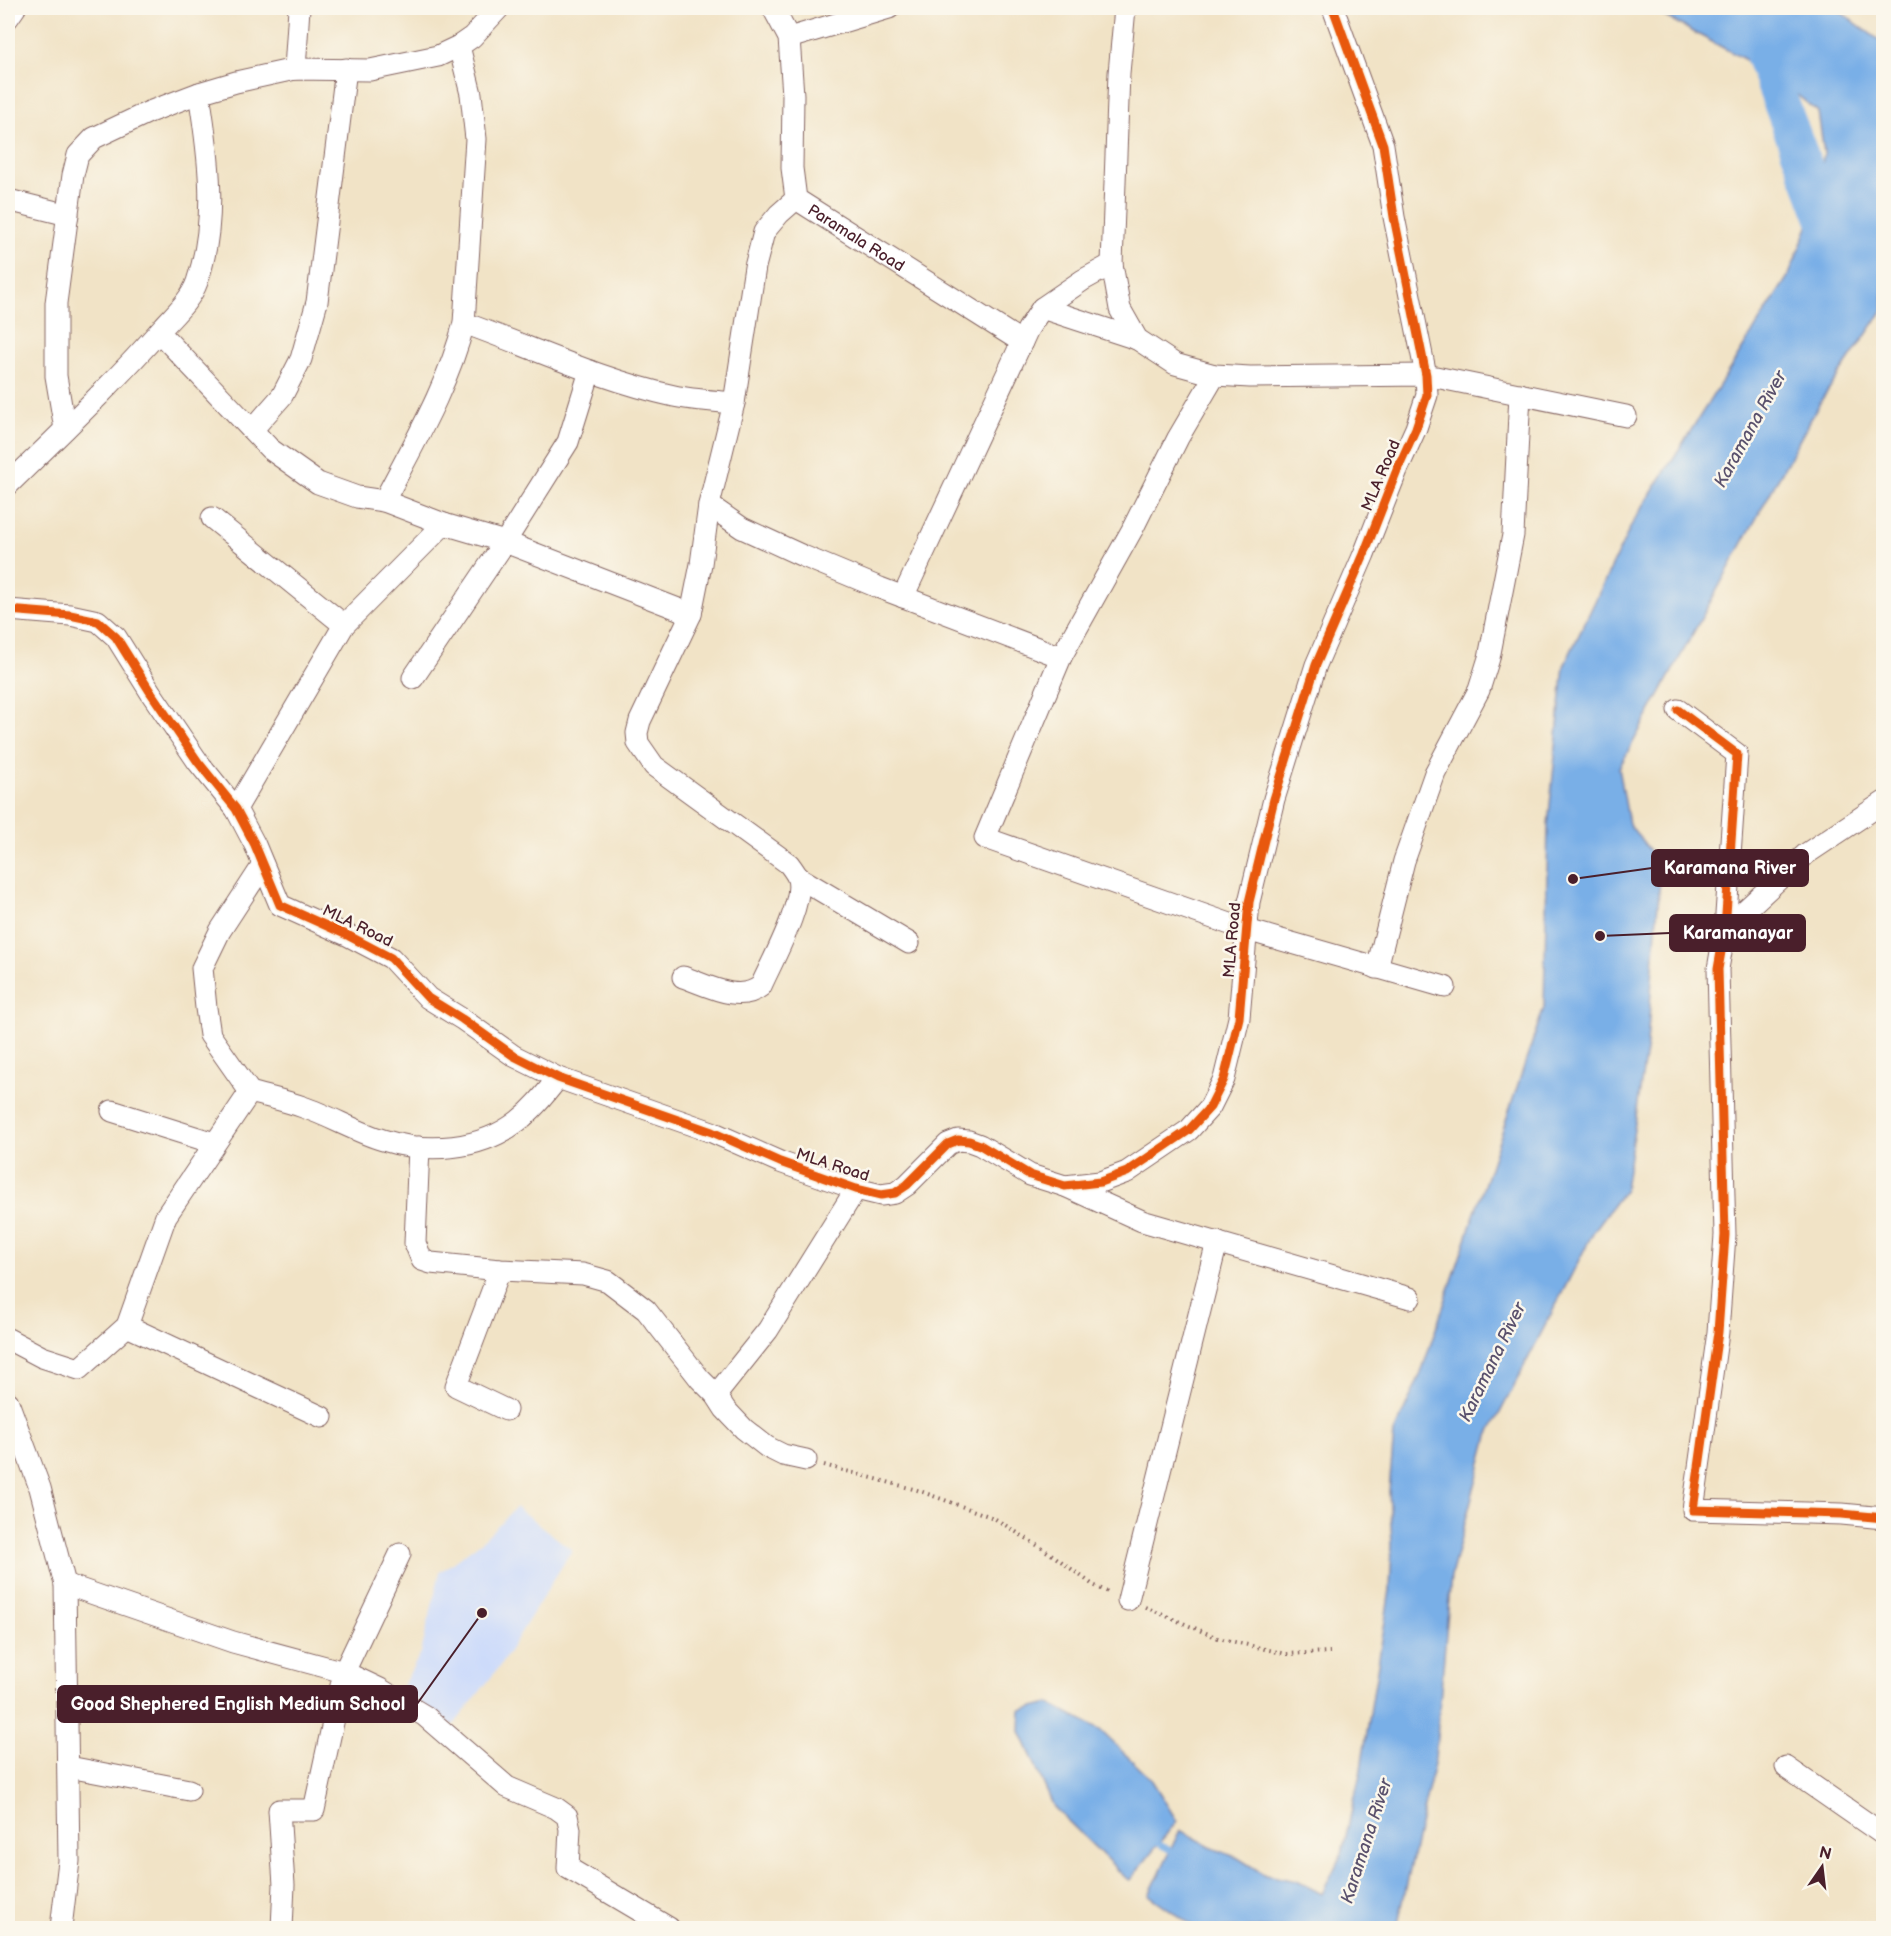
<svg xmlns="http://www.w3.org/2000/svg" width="1891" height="1936" font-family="'Balsamiq Sans',sans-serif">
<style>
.built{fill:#cddbfa}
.water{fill:#79afe7;stroke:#626789;stroke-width:1.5}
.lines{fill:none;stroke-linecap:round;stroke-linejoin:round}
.stream{stroke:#79afe7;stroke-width:6}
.river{stroke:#79afe7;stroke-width:36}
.minor-casing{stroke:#846461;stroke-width:23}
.path{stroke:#846461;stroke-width:4;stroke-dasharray:1.5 4.5;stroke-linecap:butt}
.minor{stroke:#fff;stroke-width:21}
.cycleway-casing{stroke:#fbf7ec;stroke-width:13}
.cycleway{stroke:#e8590c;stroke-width:9}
.labels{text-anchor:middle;stroke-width:5;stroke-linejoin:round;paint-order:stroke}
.street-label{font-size:16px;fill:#4a1f2b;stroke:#fbf7ec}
.water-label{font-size:18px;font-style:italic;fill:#5a516d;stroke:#fbf7ec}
.leader{fill:none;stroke:#4a1f2b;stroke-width:2}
.callout-dot{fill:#4a1f2b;stroke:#fbf7ec;stroke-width:2}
.callout{fill:#4a1f2b;stroke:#4a1f2b;stroke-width:2}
.callout-label{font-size:18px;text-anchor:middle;font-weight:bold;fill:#fff}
</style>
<rect width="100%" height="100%" fill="#fbf7ec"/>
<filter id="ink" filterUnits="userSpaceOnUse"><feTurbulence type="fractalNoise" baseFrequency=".0167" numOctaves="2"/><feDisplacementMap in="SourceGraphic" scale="12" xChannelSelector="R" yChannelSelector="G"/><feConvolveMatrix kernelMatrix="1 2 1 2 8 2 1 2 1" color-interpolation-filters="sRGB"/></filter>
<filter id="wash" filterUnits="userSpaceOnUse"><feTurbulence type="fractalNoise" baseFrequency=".008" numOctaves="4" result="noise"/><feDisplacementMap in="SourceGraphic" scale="24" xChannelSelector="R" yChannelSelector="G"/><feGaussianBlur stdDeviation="1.35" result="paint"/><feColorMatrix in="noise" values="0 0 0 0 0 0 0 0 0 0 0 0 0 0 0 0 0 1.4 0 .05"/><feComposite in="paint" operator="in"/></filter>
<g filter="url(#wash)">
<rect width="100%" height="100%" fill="#f1e3c6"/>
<!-- built -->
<path class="built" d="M 516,1507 L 572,1550 L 500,1666 L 453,1726 L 401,1689 L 421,1653 L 440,1572 L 481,1542 Z"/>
<!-- water -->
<path class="water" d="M 1649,8 L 1835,8 L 1883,43 L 1883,310 L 1822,399 L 1619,768 L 1629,824 L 1661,865 L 1647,1044 L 1625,1189 L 1594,1231 L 1488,1436 L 1451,1576 L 1435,1759 L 1397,1928 L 1196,1928 L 1149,1895 L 1180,1830 L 1210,1847 L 1238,1858 L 1265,1875 L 1297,1881 L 1322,1894 L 1342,1853 L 1360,1775 L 1390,1590 L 1392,1544 L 1389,1491 L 1394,1433 L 1421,1373 L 1544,1007 L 1548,825 L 1564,666 L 1633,522 L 1789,275 L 1813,214 L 1824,153 L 1818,112 L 1770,73 Z
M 1049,1703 L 1100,1730 L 1151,1779 L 1177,1821 L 1129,1881 L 1054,1807 L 1020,1731 L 1021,1710 Z"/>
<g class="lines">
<!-- stream -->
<path class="stream" d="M 1152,1840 L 1175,1853"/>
<!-- river -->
<path class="river" d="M 1722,8 L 1755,33 L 1831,237 L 1829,243"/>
</g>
</g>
<g filter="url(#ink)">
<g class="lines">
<defs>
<g id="minor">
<path id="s1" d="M 773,8 L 789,38 L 793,95 L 792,168 L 796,199 L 1022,342"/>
<path d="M 1125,8 L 1119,73 L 1112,264 L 1120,309 L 1137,339 L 1175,364 L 1215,375 L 1250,377 L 1426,375 L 1626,416"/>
<path d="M 8,18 L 15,8"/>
<path d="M 789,38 L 889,8"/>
<path d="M 295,69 L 299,8"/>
<path d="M 8,200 L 68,215"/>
<path d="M 1042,308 L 1137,339"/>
<path d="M 464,323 C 534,348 601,380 674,396 C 693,400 715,401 734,403"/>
<path d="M 159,332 L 270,449 L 318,483 L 357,497 L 384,501 L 444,524 L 505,542 L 691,614"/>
<path d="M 1215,375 L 1178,438 L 1132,530 L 1061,657 L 985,838 L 1247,930 L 1445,987"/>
<path d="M 65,429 L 56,376 L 56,303 L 73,175 L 78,155 L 94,138 L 149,112 L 199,93 L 236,82 L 295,69 L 370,70 L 438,56 L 459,46 L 472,37 L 499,8"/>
<path d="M 252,430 L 282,396 L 301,359 L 317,302 L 346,69"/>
<path d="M 8,485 C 61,433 115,382 164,326 C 176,313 191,299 197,282 C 218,221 209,156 199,93"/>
<path d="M 384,501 C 414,443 448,386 464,323 L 476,139 L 471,94 L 459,46"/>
<path d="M 709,505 L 742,528 L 803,556 L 880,588 L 1061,657"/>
<path d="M 212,518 L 344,625"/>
<path d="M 903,597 L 1028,329 L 1042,308 L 1083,280 L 1112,264"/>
<path d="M 8,610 L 70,615 L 98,621 L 116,637 L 151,693 L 198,762 L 236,809 L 255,845 L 280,905 L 349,936 L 391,958 L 428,998 L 462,1019 L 514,1056 L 558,1078 L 712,1132 L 780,1162 L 856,1189 L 881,1195 L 895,1193 L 907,1185 L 948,1144 L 958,1140 L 969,1141 L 980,1145 L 1030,1175 L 1065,1186 L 1100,1182 L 1127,1172 L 1189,1130 L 1210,1107 L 1224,1079 L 1239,1018 L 1249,902 L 1274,799 L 1316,665 L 1364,554 L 1397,470 L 1416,428 L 1427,395 L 1426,375 L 1394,217 L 1383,145 L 1333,8"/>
<path d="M 413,678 L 505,542 L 568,442 L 590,371"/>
<path d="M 1678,710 L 1737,754 L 1725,929 L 1718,969 L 1725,1235 L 1718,1332 L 1693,1510 L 1842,1514 L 1884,1518"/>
<path d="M 236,809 L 344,625 L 444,524"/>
<path d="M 798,877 L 909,943"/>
<path d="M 1725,929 L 1806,854 L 1884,802"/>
<path d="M 1377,968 L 1404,861 L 1435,773 L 1479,690 L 1489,658 L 1513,535 L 1520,394"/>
<path d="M 683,977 C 707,985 739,1004 761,986 C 771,963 807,899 797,876 C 795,872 792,868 789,864 L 654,766 L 638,743 L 637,733 L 640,721 L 691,614 L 701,564 L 709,505 L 734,403 L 755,267 L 764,232 L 779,214 L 796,199"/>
<path d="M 250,1092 L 210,1035 L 206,1008 L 202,968 L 220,931 L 263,865"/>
<path d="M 112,1111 L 214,1143"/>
<path d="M 419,1147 L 415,1243 L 422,1260 L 431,1263 L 500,1270 L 583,1274 L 608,1281 L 646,1310 L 700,1379 L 716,1395 L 725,1409 L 744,1429 L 767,1447 L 783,1455 L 806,1460"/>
<path d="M 1065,1186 L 1142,1221 L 1410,1298"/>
<path d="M 500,1270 L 456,1386 L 506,1410"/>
<path d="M 127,1326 L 322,1417"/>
<path d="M 8,1339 L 42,1357 L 79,1369 L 127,1326 L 166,1216 L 250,1092 C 268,1097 286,1101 303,1107 C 330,1116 356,1132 383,1140 C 427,1154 481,1150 518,1121 C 534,1109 546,1093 558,1078"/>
<path d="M 716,1395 L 768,1330 L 856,1189"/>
<path d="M 8,1402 L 40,1488 L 65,1584 L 69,1861 L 61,1928"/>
<path d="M 65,1584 L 233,1642 L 344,1672 L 380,1689 L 425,1716 L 507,1787 L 556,1808 L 567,1816 L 570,1829 L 568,1868 L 669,1928"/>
<path d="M 1128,1600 L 1217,1242"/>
<path d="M 69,1767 L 189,1790"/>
<path d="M 1786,1767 L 1884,1835"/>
<path d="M 282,1928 L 284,1885 L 279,1810 L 314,1810 L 344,1672 L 400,1554"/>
</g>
</defs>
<!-- minor casing -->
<use href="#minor" class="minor-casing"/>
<!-- path -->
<path class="path" d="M 824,1465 L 917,1490 L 994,1518 L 1054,1556 L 1093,1585 L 1110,1593
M 1145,1607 L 1218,1638 L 1286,1654 L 1330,1652"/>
<!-- minor -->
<use href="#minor" class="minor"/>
<defs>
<path id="cycleway" d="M 8,610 L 70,615 L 98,621 L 116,637 L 151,693 L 198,762 L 236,809 L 255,845 L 280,905 L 349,936 L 391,958 L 428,998 L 462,1019 L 514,1056 L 558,1078 L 712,1132 L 780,1162 L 856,1189 L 881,1195 L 895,1193 L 907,1185 L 948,1144 L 958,1140 L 969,1141 L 980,1145 L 1030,1175 L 1065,1186 L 1100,1182 L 1127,1172 L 1189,1130 L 1210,1107 L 1224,1079 L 1239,1018 L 1249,902 L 1274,799 L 1316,665 L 1364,554 L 1397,470 L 1416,428 L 1427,395 L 1426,375 L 1394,217 L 1383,145 L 1333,8
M 1678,710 L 1737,754 L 1725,929 L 1718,969 L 1725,1235 L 1718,1332 L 1693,1510 L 1842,1514 L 1884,1518"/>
</defs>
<!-- cycleway casing -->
<use href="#cycleway" class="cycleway-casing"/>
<!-- cycleway -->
<use href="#cycleway" class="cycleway"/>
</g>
</g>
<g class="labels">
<!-- street labels -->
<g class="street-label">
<text dy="6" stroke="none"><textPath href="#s1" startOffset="267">Paramala Road</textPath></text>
<text transform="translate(1380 475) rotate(-67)" y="6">MLA Road</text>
<text transform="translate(358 925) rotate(26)" y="6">MLA Road</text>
<text transform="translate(1231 940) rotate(-85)" y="6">MLA Road</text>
<text transform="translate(833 1164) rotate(18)" y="6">MLA Road</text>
</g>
<!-- water labels -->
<g class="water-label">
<text transform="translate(1750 429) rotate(-61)" y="6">Karamana River</text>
<text transform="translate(1492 1362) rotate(-64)" y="6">Karamana River</text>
<text transform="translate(1366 1841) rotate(-72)" y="6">Karamana River</text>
</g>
</g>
<!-- callouts -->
<path class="leader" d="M1573 879L1652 868M1600 936L1670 933M482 1613L417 1704"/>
<g class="callout-dot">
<circle cx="1573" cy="879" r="6"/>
<circle cx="1600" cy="936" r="6"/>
<circle cx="482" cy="1613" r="6"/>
</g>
<g class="callout">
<rect x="1652" y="850" width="156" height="36" rx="6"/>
<rect x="1670" y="915" width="135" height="36" rx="6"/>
<rect x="58" y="1686" width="359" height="36" rx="6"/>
</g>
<g class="callout-label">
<text x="1730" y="874">Karamana River</text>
<text x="1738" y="939">Karamanayar</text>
<text x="238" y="1710">Good Shephered English Medium School</text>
</g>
<!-- margin -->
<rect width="1891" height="1936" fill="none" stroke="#fbf7ec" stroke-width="30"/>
<!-- north arrow -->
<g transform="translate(1822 1867) rotate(14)" stroke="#fbf7ec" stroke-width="4.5" paint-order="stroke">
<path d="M0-4.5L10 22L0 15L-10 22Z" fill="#4a1f2b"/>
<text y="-9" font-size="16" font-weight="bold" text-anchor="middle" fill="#4a1f2b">N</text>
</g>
</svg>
